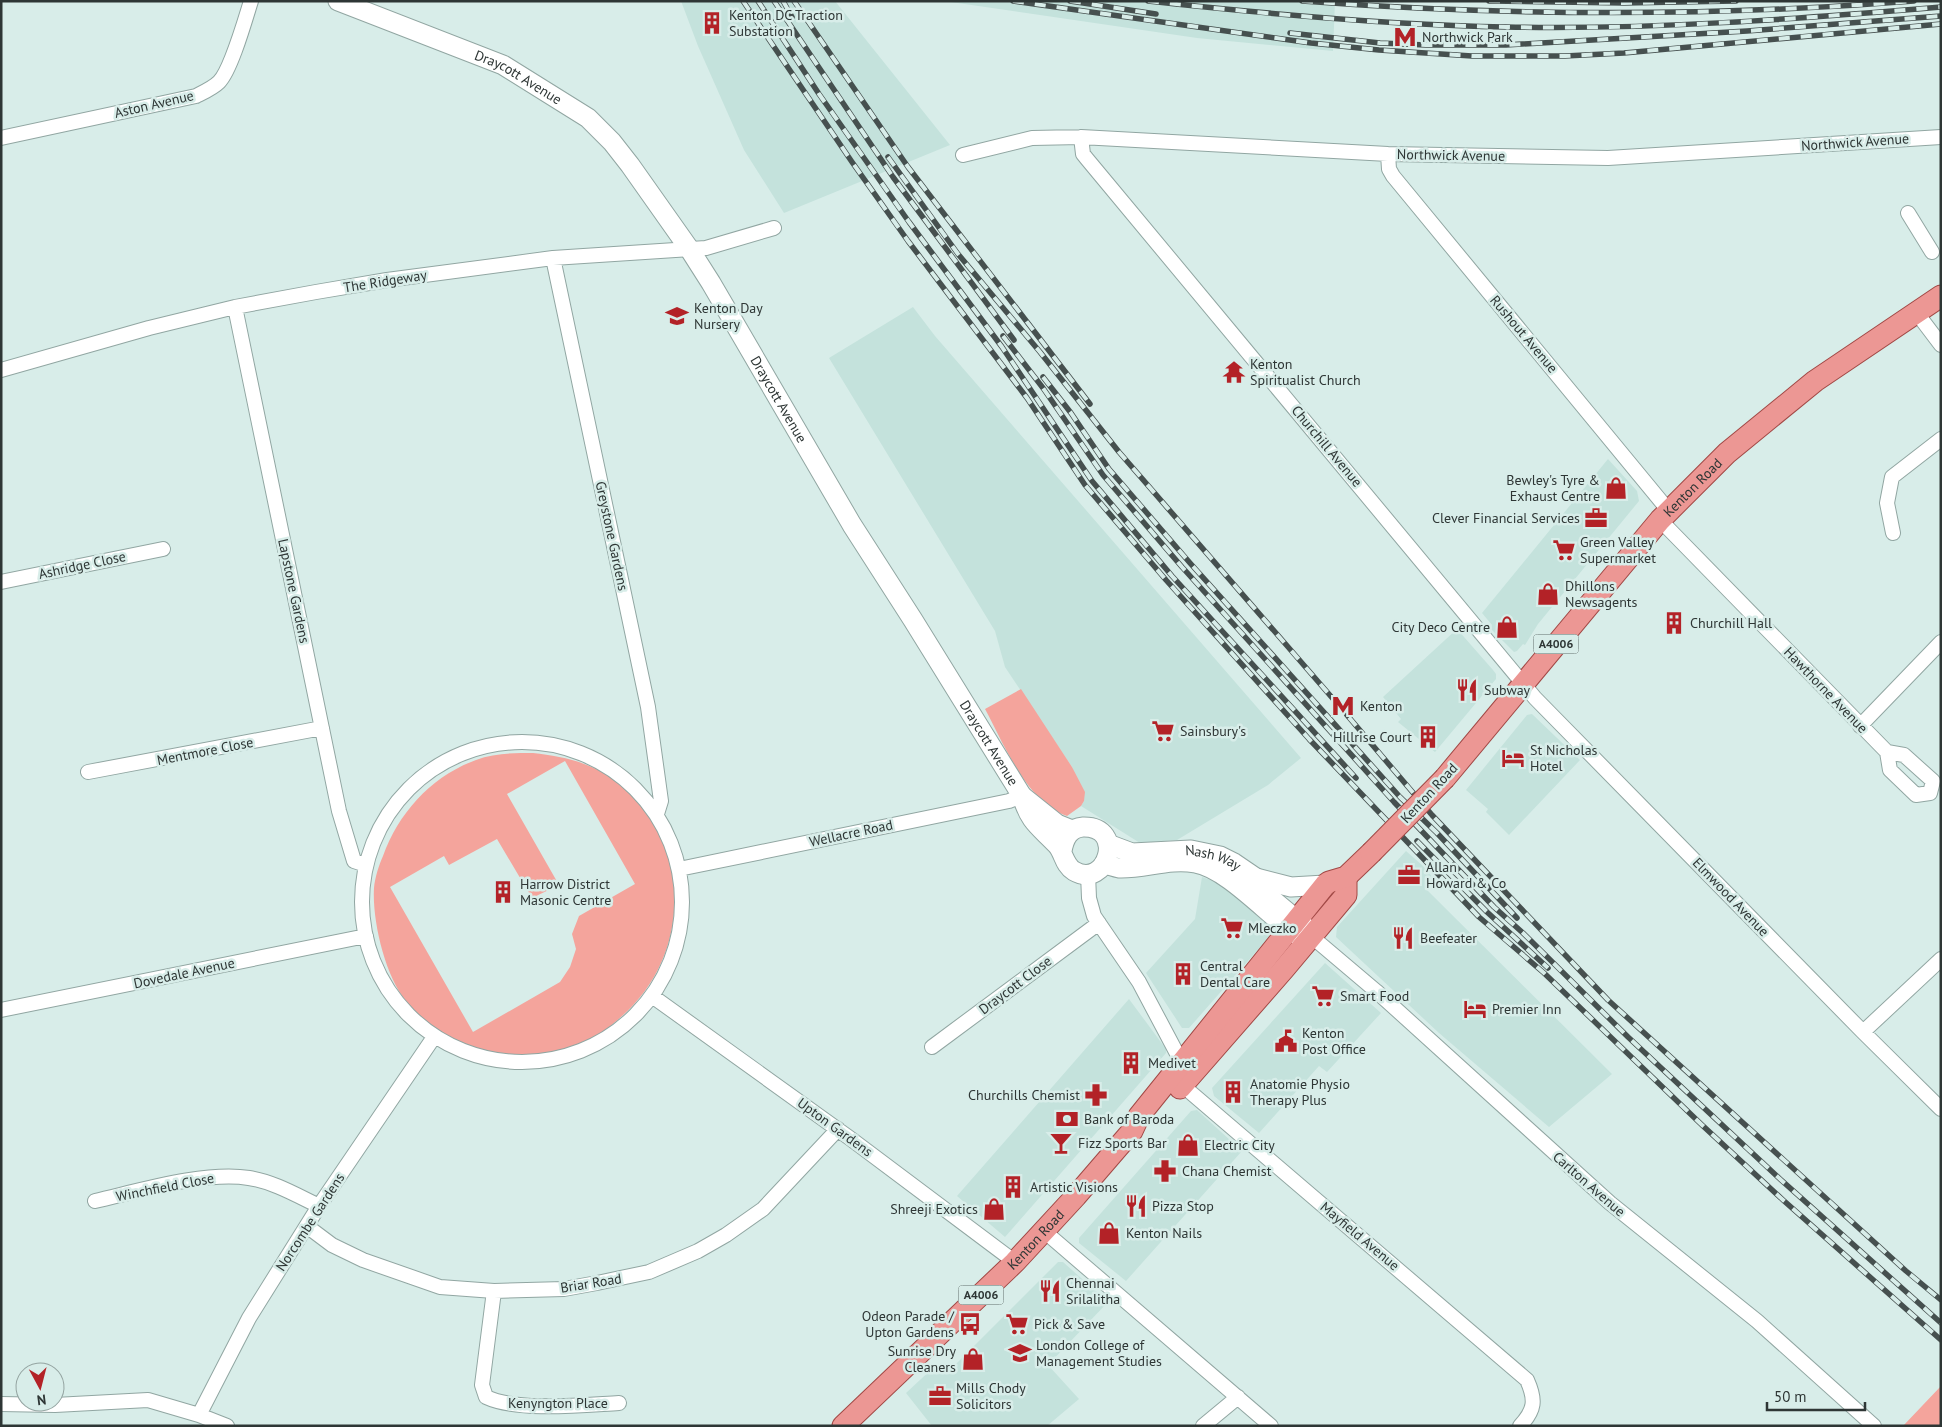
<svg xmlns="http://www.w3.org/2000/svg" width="1942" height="1427" font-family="'PT Sans',sans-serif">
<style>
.built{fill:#c4e2dc}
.green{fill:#f4a49c;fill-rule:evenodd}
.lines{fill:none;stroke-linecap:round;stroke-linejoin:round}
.street-casing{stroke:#91a6a2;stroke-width:16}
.secondary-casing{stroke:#91a6a2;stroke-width:21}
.primary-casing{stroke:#a14845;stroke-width:23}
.street{stroke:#fff;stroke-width:14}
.secondary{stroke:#fff;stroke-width:19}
.primary{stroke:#ec9794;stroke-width:21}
.rail-casing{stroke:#46504f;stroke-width:5.5}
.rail{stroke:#d8ede9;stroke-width:4;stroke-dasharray:11;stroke-linecap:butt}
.primary-bridge-casing{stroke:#a14845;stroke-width:23;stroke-linecap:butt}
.primary-bridge{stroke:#ec9794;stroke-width:21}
.labels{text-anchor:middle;stroke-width:5;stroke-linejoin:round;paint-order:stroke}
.shield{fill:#d8ede9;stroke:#616d6b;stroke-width:1}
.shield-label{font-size:12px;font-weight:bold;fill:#2e3635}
.poi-label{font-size:14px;fill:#2e3635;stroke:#d8ede9;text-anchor:start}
.street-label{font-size:14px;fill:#2e3635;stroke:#d8ede9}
</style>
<rect width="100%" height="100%" fill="#d8ede9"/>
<!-- built -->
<path class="built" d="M 681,1 L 835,1 L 950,145 L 784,213 L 744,150 L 698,46 Z
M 944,1 L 1335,1 L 1333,51 L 1197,38 Z
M 913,307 L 935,336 L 1301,758 L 1268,785 L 1177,840 L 1140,843 L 1081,806 L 1084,801 L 1072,767 L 1005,667 L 995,631 L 829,358 Z
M 1608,459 L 1637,491 L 1639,501 L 1538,624 L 1525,645 L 1523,644 L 1517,651 L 1514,652 L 1490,628 L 1492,625 L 1482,613 Z
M 1457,629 L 1493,670 L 1496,674 L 1496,679 L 1435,752 L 1398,722 L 1401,719 L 1383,697 Z
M 1532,714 L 1580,760 L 1509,835 L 1486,812 L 1488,809 L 1466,790 L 1527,715 Z
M 1406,851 L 1422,865 L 1434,879 L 1426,889 L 1612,1074 L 1549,1127 L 1439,1033 L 1336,937 L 1337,927 Z
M 1202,877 L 1220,883 L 1268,925 L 1270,931 L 1269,937 L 1189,1028 L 1182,1028 L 1146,973 L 1195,919 Z
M 1325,963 L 1381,1013 L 1327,1072 L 1319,1066 L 1259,1133 L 1214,1096 L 1212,1088 Z
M 1129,999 L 1166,1049 L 1166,1053 L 1005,1237 L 957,1196 Z
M 1197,1110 L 1242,1151 L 1126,1281 L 1079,1243 L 1079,1238 L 1191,1111 Z
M 1058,1262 L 1063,1262 L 1108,1302 L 1048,1365 L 1079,1399 L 1047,1426 L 932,1426 L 906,1393 L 936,1365 L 944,1374 L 955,1365 Z"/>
<!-- green -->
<path class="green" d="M 1021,689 L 1072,767 L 1085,792 L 1084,801 L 1081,806 L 1067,816 C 1027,803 1004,744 985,709 Z
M 533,753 C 560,756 586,761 610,777 C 693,832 695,952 622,1016 C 608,1029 593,1040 575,1047 C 557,1054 532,1055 513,1055 C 471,1054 432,1033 406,1001 C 385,976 372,920 374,888 C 375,877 379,865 383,856 C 399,812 432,776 476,760 C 494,753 515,753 533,753 ZM 565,761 L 635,884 L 579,916 L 572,934 L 576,949 L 570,967 L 560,982 L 473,1032 L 390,887 L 444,856 L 449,865 L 497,839 L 532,898 L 559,885 L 507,794 Z
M 1941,1386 L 1941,1426 L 1903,1426 Z"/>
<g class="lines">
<defs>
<path id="street" d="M 1081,137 L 1083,154 L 1087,159 L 1535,698 L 1863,1032 L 1941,1109
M 1,138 L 196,96 C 204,92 213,88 219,82 C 231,70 245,20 251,1
M 1388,154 L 1389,169 L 1393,176 L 1669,511
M 963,155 L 1032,138 L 1081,137 L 1388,154 L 1608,158 L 1941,137
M 1908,213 L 1932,252
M 553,258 L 648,707 L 661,801 L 657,814
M 235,307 L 339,811 L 354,861 L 366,865
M 1916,312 L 1941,345
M 1,370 L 149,328 L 235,307 L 316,292 L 387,280 L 553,258 L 706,248 L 774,228
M 1660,520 L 1887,752 L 1904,755 L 1933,781 L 1930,793 L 1916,795 L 1890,770 L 1887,752
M 1893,533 L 1887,503 L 1892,477 L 1941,439
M 1,582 L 163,549
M 1860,726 L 1941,642
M362 902a160 160 0 1 1 320 0a160 160 0 1 1-320 0Z
M 88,772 L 322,728
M 679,869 L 1009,801 L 1022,796
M 1088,874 L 1089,898 L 1094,916 L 1139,982 L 1182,1063
M 1311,936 L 1376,991 L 1610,1203 L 1757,1321 L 1874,1426
M 652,996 L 851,1139 L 1015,1262
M 1,1010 L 366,936
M 1863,1032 L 1941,959
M 932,1047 L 1099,923
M 1182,1085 L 1527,1380 C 1536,1400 1535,1410 1520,1426
M 95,1201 C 139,1191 205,1171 249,1178 C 274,1182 296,1195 319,1206
M 308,1227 L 332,1245 L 363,1260 L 440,1287 L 494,1291 L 564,1289 L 597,1283 L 649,1272 L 698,1251 L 726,1235 L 763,1209 L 838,1129
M 1044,1231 L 1271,1426
M 494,1291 L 482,1385 L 486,1397 C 518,1412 583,1405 619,1403
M 1,1404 L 55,1405 L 148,1400 L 199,1415 L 227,1426
M 199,1415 L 249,1318 L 319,1206 L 434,1037
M 1203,1426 L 1238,1397"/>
<g id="secondary">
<path id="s1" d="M 338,1 L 503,65 L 588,118 L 612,142 L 630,165 L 690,250 L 711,283 L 852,525 L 913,620 L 1022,796 C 1030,823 1039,826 1057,845 C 1064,853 1064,865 1074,871 C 1107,890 1127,826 1083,827 C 1069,828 1064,839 1062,851"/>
<path d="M 1022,796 L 1057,824 L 1072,830"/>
<path id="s2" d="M 1108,844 L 1132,853 L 1191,850 L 1220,856 L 1234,863 L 1256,878 L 1267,895 L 1309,930"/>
<path d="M 1104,864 C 1109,865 1114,867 1119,868 C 1144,869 1170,858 1195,863 C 1229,869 1269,917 1300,937"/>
<path d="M 1256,878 L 1291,887 L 1325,885"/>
</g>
<g id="primary">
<path id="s3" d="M 1445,778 L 1660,520 L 1727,453 L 1815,381 L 1941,296"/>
<path d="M 1180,1088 L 1284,969 L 1346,895 L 1346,877"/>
<path id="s4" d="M 843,1426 L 1015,1262 L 1076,1196 L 1132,1131 L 1139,1116 L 1325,885 L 1329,882 L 1346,877 L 1371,853"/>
</g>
</defs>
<!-- street casing -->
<use href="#street" class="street-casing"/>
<!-- secondary casing -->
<use href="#secondary" class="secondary-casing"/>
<!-- primary casing -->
<use href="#primary" class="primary-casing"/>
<!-- street -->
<use href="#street" class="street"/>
<!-- secondary -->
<use href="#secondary" class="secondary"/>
<!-- primary -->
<use href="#primary" class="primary"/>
<defs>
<path id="rail" d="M 743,1 L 852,162 L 908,241 L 1027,398 L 1085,485 L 1166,580 L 1309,739 L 1479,917 L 1544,973 L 1702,1125 L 1783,1200 L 1941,1340
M 758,1 L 819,94 L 909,222 L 1002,347 L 1092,481 L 1172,576 L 1356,778
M 774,1 L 893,177 L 1014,340
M 783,1 L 792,17
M 794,1 L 908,167 L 1090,404
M 1013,1 L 1311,43 L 1379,50 L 1472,56 L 1565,56 L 1624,53 L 1941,24
M 1070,1 L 1156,14
M 1148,1 C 1267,14 1387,25 1506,27 C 1651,30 1796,19 1941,7
M 1302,1 C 1506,16 1710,17 1914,1
M 1489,1 L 1624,3 L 1736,1
M 1290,33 L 1380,43 L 1426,45 L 1506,45 L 1747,31 L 1941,16
M 888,157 L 958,254 L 1040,352 L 1119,452 L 1341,708 L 1432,815 L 1608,1000 L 1906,1271 L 1941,1300
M 1003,336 L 1043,388 L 1103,475 L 1182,567 L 1394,802 L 1494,907 L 1523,933 L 1628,1037 L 1780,1179 L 1941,1323
M 1043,377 L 1071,413 L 1109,469 L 1190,563 L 1400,797 L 1437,833 L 1517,918
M 1417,841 L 1487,912 L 1548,968"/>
</defs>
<!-- rail casing -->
<use href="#rail" class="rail-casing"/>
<!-- rail -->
<use href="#rail" class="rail"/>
<defs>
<path id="primary-bridge" d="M 1371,853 L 1445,778"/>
</defs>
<!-- primary-bridge casing -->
<use href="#primary-bridge" class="primary-bridge-casing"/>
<!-- primary-bridge -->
<use href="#primary-bridge" class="primary-bridge"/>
</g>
<!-- icons -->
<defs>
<symbol id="building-bare" viewBox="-9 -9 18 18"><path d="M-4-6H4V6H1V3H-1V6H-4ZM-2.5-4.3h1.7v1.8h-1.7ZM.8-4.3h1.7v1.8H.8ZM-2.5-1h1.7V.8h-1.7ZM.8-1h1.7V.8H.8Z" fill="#b32227" stroke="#d8ede9" stroke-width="2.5" paint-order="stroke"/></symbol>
<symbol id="metro-bare" viewBox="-9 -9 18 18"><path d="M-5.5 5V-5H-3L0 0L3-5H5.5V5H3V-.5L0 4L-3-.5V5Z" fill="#b32227" stroke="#d8ede9" stroke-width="2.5" paint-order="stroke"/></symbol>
<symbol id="school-bare" viewBox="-9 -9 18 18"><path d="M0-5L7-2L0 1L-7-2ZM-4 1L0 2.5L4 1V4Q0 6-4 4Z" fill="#b32227" stroke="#d8ede9" stroke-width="2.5" paint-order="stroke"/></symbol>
<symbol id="temple-bare" viewBox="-9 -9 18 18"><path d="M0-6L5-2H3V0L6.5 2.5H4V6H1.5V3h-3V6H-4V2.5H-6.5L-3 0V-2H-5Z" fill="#b32227" stroke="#d8ede9" stroke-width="2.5" paint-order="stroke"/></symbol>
<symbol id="shop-bare" viewBox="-9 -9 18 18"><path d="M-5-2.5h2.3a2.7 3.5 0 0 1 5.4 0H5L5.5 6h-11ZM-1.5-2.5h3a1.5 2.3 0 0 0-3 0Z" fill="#b32227" stroke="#d8ede9" stroke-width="2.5" paint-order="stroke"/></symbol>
<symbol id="office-bare" viewBox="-9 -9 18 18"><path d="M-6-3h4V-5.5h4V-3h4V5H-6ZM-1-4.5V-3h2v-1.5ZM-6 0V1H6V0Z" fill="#b32227" stroke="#d8ede9" stroke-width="2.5" paint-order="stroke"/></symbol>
<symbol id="supermarket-bare" viewBox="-9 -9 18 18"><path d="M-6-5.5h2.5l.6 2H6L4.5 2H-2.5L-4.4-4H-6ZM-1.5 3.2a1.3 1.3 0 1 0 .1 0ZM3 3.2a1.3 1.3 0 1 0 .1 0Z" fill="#b32227" stroke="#d8ede9" stroke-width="2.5" paint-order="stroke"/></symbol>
<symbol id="restaurant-bare" viewBox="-9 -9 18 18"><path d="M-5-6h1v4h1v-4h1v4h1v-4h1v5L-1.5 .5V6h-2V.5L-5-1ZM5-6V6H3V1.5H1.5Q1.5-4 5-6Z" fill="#b32227" stroke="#d8ede9" stroke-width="2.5" paint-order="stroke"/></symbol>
<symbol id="hotel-bare" viewBox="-9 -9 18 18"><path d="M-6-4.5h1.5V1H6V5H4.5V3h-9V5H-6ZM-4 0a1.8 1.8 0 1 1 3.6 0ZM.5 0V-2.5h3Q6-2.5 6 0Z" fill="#b32227" stroke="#d8ede9" stroke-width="2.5" paint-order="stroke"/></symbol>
<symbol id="civic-bare" viewBox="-9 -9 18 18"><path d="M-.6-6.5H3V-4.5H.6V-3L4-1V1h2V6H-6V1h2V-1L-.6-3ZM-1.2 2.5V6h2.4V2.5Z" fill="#b32227" stroke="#d8ede9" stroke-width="2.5" paint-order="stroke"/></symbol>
<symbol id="pharmacy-bare" viewBox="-9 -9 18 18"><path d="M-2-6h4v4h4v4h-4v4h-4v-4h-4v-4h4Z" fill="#b32227" stroke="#d8ede9" stroke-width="2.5" paint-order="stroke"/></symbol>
<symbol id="bank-bare" viewBox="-9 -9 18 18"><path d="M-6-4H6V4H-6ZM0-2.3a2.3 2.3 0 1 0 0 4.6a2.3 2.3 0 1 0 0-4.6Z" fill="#b32227" stroke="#d8ede9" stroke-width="2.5" paint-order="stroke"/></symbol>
<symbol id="bar-bare" viewBox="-9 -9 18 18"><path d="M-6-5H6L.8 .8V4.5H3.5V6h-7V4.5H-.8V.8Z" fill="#b32227" stroke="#d8ede9" stroke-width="2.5" paint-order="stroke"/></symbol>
<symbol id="bus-bare" viewBox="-9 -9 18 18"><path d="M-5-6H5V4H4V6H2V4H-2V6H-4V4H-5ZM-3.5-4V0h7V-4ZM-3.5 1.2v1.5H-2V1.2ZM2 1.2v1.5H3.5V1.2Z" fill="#b32227" stroke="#d8ede9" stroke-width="2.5" paint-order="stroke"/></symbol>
<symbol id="university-bare" viewBox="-9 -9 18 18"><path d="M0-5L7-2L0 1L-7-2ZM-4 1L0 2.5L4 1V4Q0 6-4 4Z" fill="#b32227" stroke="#d8ede9" stroke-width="2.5" paint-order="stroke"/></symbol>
</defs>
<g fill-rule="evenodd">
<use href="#building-bare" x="696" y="7" width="32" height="32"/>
<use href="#metro-bare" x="1389" y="21" width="32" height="32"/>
<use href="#school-bare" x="661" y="300" width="32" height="32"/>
<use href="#temple-bare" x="1218" y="356" width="32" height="32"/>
<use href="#shop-bare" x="1600" y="472" width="32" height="32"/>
<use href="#office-bare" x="1580" y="502" width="32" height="32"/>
<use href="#supermarket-bare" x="1548" y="534" width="32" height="32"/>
<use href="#shop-bare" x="1532" y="578" width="32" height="32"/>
<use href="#building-bare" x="1658" y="607" width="32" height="32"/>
<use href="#shop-bare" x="1491" y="611" width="32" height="32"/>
<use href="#restaurant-bare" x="1451" y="674" width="32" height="32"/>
<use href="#metro-bare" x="1327" y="690" width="32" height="32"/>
<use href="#supermarket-bare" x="1147" y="715" width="32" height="32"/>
<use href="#building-bare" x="1412" y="721" width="32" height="32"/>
<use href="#hotel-bare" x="1497" y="742" width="32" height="32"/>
<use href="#office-bare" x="1393" y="859" width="32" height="32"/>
<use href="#building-bare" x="487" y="876" width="32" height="32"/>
<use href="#supermarket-bare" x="1216" y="912" width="32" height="32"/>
<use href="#restaurant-bare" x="1387" y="922" width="32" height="32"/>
<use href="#building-bare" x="1167" y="958" width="32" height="32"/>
<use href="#supermarket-bare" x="1307" y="980" width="32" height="32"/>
<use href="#hotel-bare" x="1459" y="993" width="32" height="32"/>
<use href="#civic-bare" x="1270" y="1025" width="32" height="32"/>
<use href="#building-bare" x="1115" y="1047" width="32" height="32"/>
<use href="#building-bare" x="1217" y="1076" width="32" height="32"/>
<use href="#pharmacy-bare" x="1080" y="1079" width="32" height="32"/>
<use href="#bank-bare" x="1051" y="1103" width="32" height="32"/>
<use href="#bar-bare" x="1045" y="1127" width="32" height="32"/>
<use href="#shop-bare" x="1172" y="1129" width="32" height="32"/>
<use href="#pharmacy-bare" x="1149" y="1155" width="32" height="32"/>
<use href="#building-bare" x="997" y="1171" width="32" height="32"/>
<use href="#restaurant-bare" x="1120" y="1190" width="32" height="32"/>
<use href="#shop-bare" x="978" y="1193" width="32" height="32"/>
<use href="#shop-bare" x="1093" y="1217" width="32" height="32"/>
<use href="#restaurant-bare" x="1034" y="1275" width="32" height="32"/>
<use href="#bus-bare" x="954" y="1308" width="32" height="32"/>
<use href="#supermarket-bare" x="1001" y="1308" width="32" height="32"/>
<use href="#university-bare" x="1004" y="1337" width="32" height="32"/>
<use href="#shop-bare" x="957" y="1343" width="32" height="32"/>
<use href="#office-bare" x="924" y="1380" width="32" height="32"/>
</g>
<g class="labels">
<!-- shield labels -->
<g class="shield">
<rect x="1533.5" y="634.5" width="45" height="19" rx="4"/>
<rect x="958.5" y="1285.5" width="45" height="19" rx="4"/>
</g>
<g class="shield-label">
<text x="1556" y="648">A4006</text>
<text x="981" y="1299">A4006</text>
</g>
<!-- poi labels -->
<g class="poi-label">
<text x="729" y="20">Kenton DC Traction<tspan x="729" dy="16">Substation</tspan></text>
<text x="1422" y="42">Northwick Park</text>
<text x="694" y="313">Kenton Day<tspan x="694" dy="16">Nursery</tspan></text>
<text x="1250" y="369">Kenton<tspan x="1250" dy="16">Spiritualist Church</tspan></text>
<text x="1600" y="485" text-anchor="end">Bewley's Tyre &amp;<tspan x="1600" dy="16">Exhaust Centre</tspan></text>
<text x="1580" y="523" text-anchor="end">Clever Financial Services</text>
<text x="1580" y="547">Green Valley<tspan x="1580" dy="16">Supermarket</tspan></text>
<text x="1565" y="591">Dhillons<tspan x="1565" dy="16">Newsagents</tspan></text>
<text x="1690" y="628">Churchill Hall</text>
<text x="1490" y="632" text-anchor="end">City Deco Centre</text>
<text x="1484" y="695">Subway</text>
<text x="1360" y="711">Kenton</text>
<text x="1180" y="736">Sainsbury's</text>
<text x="1412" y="742" text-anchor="end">Hillrise Court</text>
<text x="1530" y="755">St Nicholas<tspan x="1530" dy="16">Hotel</tspan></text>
<text x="1426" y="872">Allan<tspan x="1426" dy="16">Howard &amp; Co</tspan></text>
<text x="520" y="889">Harrow District<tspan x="520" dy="16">Masonic Centre</tspan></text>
<text x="1248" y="933">Mleczko</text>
<text x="1420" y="943">Beefeater</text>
<text x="1200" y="971">Central<tspan x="1200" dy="16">Dental Care</tspan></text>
<text x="1340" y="1001">Smart Food</text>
<text x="1492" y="1014">Premier Inn</text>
<text x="1302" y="1038">Kenton<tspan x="1302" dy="16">Post Office</tspan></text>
<text x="1148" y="1068">Medivet</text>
<text x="1250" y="1089">Anatomie Physio<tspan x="1250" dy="16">Therapy Plus</tspan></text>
<text x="1080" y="1100" text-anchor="end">Churchills Chemist</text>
<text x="1084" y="1124">Bank of Baroda</text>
<text x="1078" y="1148">Fizz Sports Bar</text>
<text x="1204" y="1150">Electric City</text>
<text x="1182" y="1176">Chana Chemist</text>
<text x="1030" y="1192">Artistic Visions</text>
<text x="1152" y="1211">Pizza Stop</text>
<text x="978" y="1214" text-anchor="end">Shreeji Exotics</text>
<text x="1126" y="1238">Kenton Nails</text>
<text x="1066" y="1288">Chennai<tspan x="1066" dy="16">Srilalitha</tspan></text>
<text x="954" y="1321" text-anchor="end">Odeon Parade /<tspan x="954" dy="16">Upton Gardens</tspan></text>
<text x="1034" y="1329">Pick &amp; Save</text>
<text x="1036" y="1350">London College of<tspan x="1036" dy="16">Management Studies</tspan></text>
<text x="956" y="1356" text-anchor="end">Sunrise Dry<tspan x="956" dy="16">Cleaners</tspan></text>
<text x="956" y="1393">Mills Chody<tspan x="956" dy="16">Solicitors</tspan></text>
</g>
<!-- street labels -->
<g class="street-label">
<text dy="5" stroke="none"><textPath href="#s1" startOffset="196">Draycott Avenue</textPath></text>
<text transform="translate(154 104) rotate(-13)" y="5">Aston Avenue</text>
<text transform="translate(1855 142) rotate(-4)" y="5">Northwick Avenue</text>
<text transform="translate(1451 155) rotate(1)" y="5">Northwick Avenue</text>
<text transform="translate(385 281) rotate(-9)" y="5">The Ridgeway</text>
<text transform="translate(1524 334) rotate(50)" y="5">Rushout Avenue</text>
<text dy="5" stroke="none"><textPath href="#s1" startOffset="618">Draycott Avenue</textPath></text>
<text transform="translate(1327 446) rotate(50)" y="5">Churchill Avenue</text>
<text dy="5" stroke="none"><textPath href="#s3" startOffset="382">Kenton Road</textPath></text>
<text transform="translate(612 536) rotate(78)" y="5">Greystone Gardens</text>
<text transform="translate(82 565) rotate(-12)" y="5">Ashridge Close</text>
<text transform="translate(294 591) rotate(78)" y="5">Lapstone Gardens</text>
<text transform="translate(1826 690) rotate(46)" y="5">Hawthorne Avenue</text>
<text dy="5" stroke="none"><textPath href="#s1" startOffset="1021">Draycott Avenue</textPath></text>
<text transform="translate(205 751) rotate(-11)" y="5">Mentmore Close</text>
<text transform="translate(1429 793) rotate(-47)" y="5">Kenton Road</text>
<text transform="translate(851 833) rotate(-12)" y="5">Wellacre Road</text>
<text dy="5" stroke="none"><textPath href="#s2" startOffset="108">Nash Way</textPath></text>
<text transform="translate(1731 897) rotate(46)" y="5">Elmwood Avenue</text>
<text transform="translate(184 973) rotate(-12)" y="5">Dovedale Avenue</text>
<text transform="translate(1015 985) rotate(-37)" y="5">Draycott Close</text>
<text transform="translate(835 1127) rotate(36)" y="5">Upton Gardens</text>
<text transform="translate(1589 1184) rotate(41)" y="5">Carlton Avenue</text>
<text transform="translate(165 1187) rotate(-11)" y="5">Winchfield Close</text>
<text transform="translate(310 1222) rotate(-57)" y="5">Norcombe Gardens</text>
<text transform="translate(1360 1236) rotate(40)" y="5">Mayfield Avenue</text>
<text dy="5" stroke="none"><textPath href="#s4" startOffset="268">Kenton Road</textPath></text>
<text transform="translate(591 1283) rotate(-9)" y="5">Briar Road</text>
<text x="558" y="1408">Kenyngton Place</text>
</g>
</g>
<!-- border -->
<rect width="1942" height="1427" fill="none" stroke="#2e3635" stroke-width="5"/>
<!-- north arrow -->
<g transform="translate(40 1387) rotate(173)"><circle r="24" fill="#d8ede9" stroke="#94a4a1"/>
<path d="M0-4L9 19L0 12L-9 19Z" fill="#b32227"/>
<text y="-8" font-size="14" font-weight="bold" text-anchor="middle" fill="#2e3635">N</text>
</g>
<!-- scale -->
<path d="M1767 1402v8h98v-8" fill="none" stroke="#2e3635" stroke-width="2.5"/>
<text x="1774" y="1402" font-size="15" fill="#2e3635" stroke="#d8ede9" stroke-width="4" paint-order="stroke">50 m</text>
</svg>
